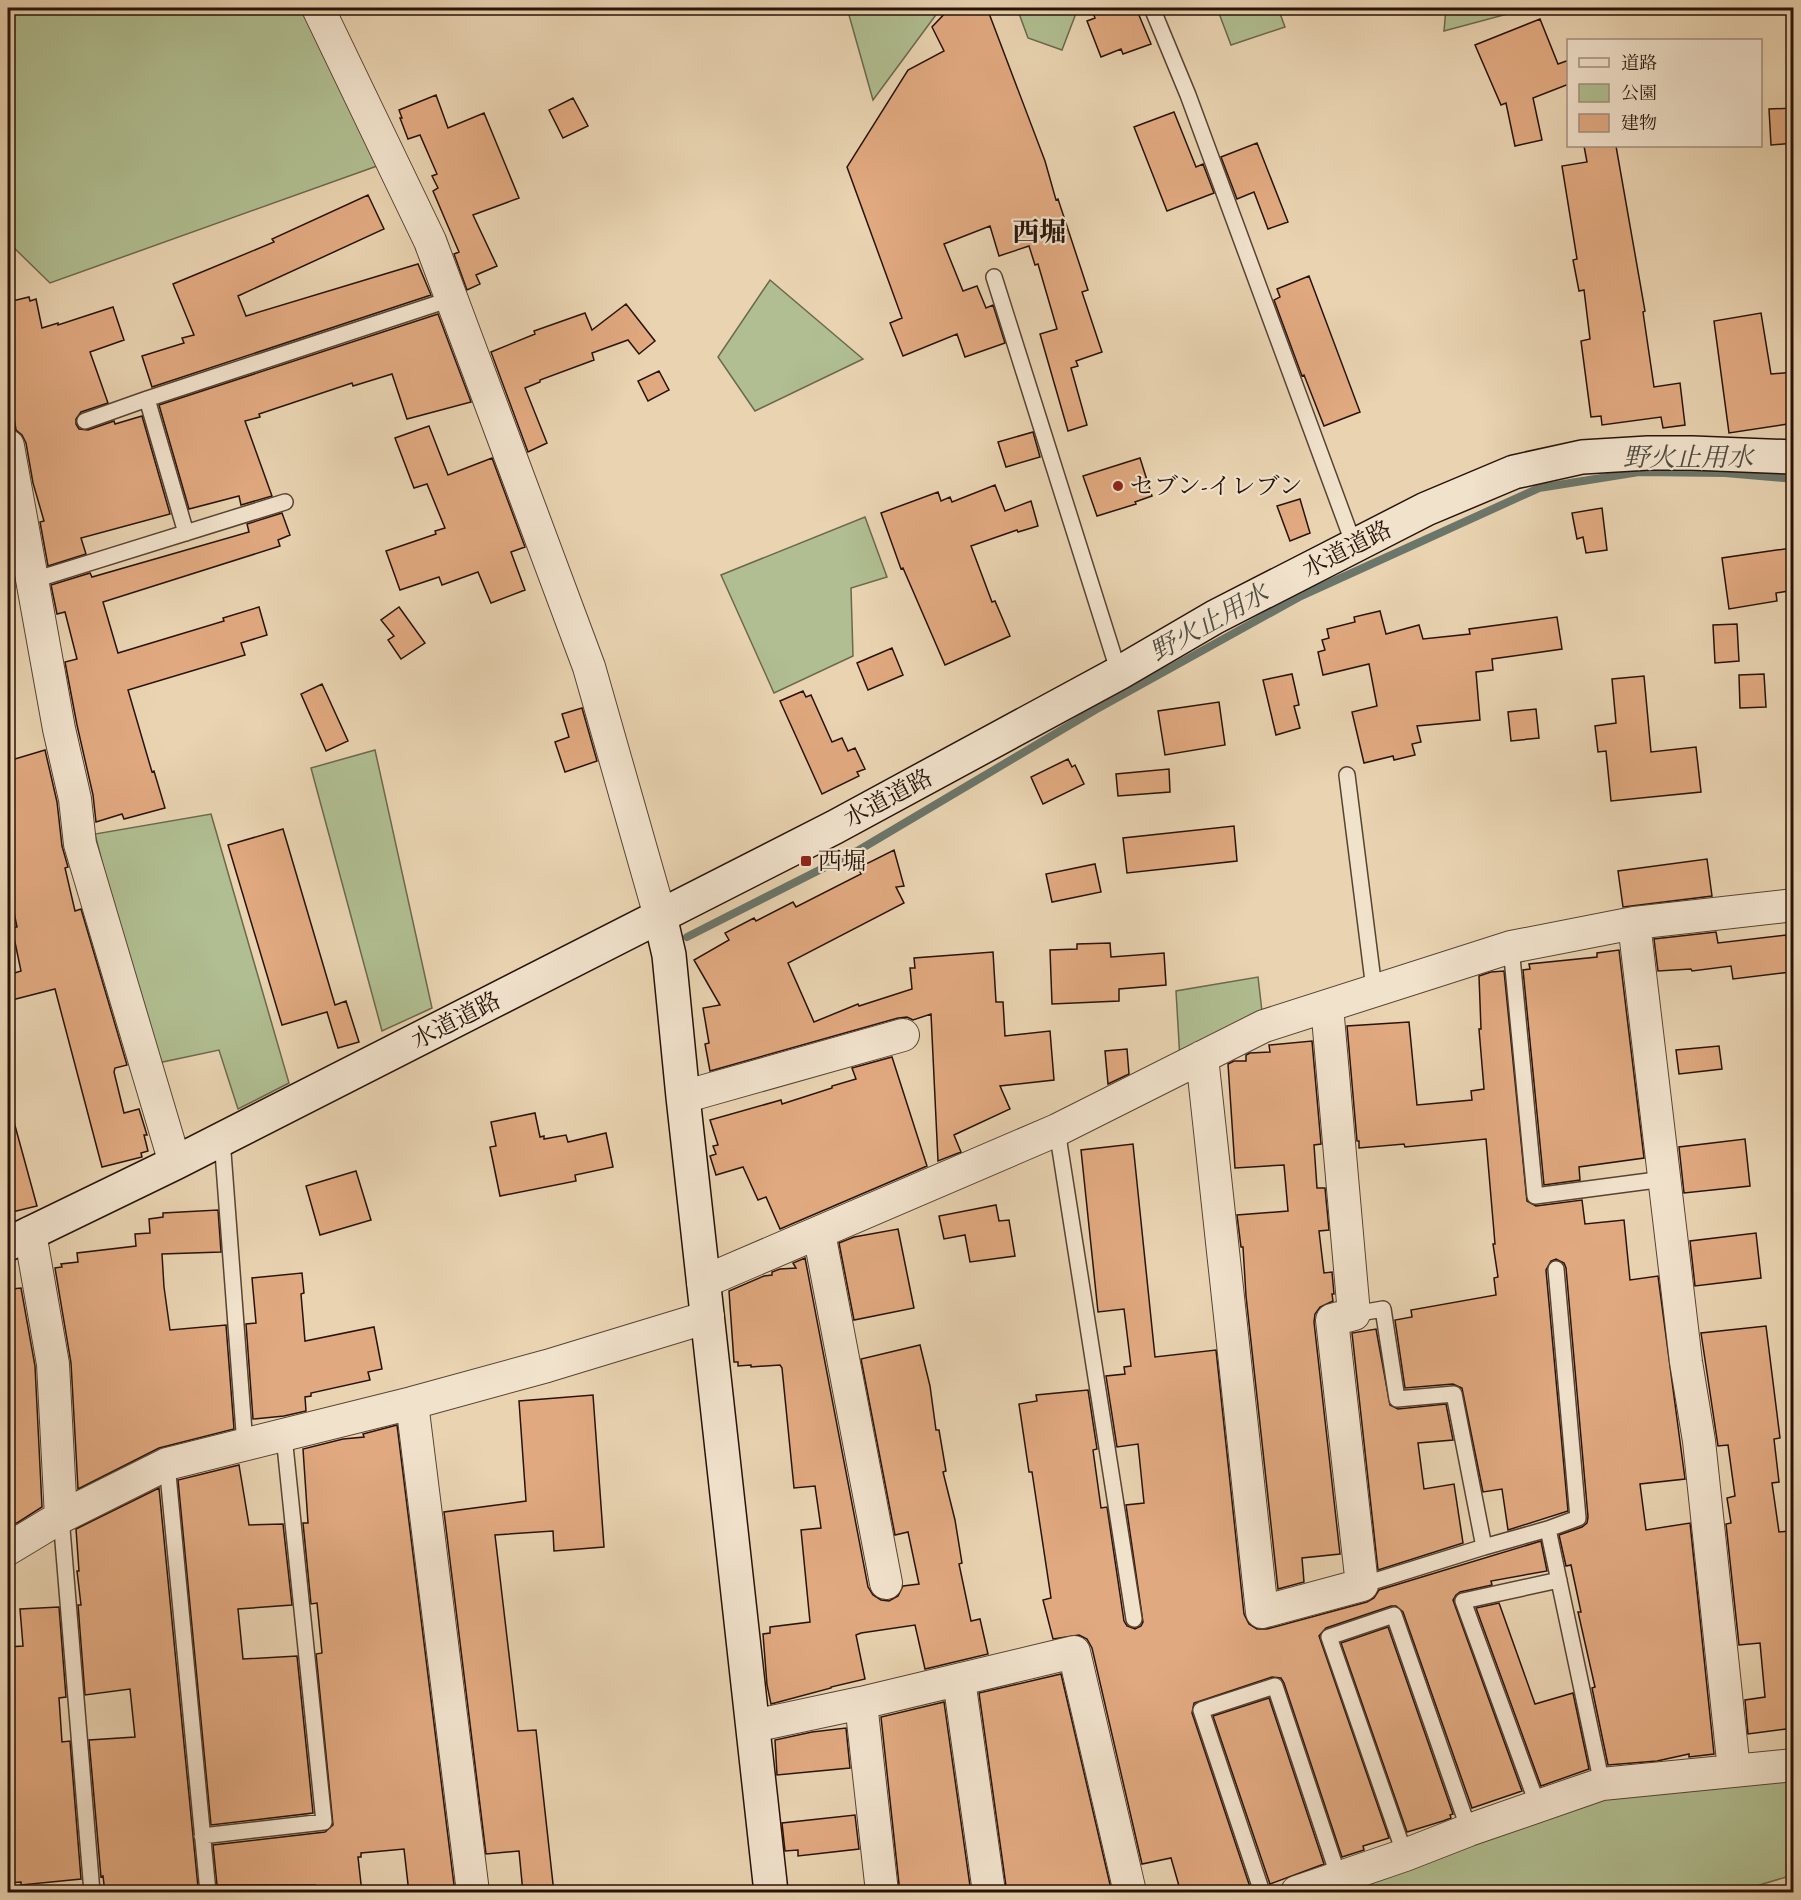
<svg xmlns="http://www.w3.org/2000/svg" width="1801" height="1900" font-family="'EB Garamond','Noto Serif JP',serif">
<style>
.green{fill:#b0be91;stroke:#6c684d;stroke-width:1.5}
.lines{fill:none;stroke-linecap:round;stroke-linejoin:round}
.stream{stroke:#6b766a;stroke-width:8}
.building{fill:#e1a980;stroke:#281309;stroke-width:1.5}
.lane-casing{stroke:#584333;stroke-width:18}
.street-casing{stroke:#584333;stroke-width:34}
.secondary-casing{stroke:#281309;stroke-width:36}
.lane{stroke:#f1e2cc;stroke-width:15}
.street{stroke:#f1e2cc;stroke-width:32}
.secondary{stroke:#f1e2cc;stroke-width:33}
.poi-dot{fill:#8f2418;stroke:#f1e2cc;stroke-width:2}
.labels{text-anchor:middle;stroke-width:4.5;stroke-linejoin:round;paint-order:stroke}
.poi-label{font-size:24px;fill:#281309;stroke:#f1e2cc;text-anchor:start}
.street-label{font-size:24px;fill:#281309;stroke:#f1e2cc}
.water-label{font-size:26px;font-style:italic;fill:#4f4d42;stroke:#f1e2cc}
.quarter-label{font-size:27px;font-weight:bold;fill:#281309;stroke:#f1e2cc}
</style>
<rect width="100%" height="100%" fill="#e9d3b1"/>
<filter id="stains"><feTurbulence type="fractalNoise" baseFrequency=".00333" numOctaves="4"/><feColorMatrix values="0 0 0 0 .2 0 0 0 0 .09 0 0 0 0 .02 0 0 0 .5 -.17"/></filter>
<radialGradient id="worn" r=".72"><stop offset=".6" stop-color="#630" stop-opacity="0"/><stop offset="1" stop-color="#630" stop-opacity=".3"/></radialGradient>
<!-- green -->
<path class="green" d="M 8,8 L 318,8 L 391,161 L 50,283 L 8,242 Z
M 847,8 L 941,8 L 873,100 Z
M 1017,8 L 1078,8 L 1062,50 L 1028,38 Z
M 1217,8 L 1278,8 L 1285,27 L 1231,45 Z
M 1446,8 L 1530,8 L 1444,31 Z
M 770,280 L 863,359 L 755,411 L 718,357 Z
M 865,517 L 887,577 L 851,588 L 853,656 L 774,693 L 721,575 Z
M 375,750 L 432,1008 L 382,1031 L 311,768 Z
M 211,814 L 289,1083 L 238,1109 L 219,1050 L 153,1064 L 95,834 Z
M 1258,977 L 1263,1020 L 1180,1060 L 1176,991 Z
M 1793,1774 L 1793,1875 L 1736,1892 L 1317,1892 L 1602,1794 Z"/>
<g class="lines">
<!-- stream -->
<path class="stream" d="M 687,937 L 859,850 L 1095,710 L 1301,596 L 1539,488 L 1639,472 L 1725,473 L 1794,479"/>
</g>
<!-- building -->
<path class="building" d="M 950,8 L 987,8 L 1045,161 L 1056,200 L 1058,199 L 1088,290 L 1082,292 L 1102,352 L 1076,361 L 1078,366 L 1071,368 L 1087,425 L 1068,431 L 1040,334 L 1057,329 L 1038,264 L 1035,265 L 1029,246 L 999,256 L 990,226 L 944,244 L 963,291 L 977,286 L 986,308 L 993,305 L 1005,343 L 965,357 L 957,334 L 903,356 L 890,323 L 902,318 L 847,167 L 908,70 L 944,51 L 932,27 Z
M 1091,8 L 1136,8 L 1151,44 L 1123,54 L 1121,49 L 1101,57 L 1087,21 L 1095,18 Z
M 1540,19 L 1558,64 L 1569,60 L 1569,84 L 1533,98 L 1542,140 L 1515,146 L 1506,103 L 1501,105 L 1475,45 Z
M 436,95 L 448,128 L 484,113 L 519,198 L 473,215 L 497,266 L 476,275 L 480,284 L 467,290 L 454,254 L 459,252 L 433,191 L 438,188 L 432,176 L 437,174 L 420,135 L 408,139 L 400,118 L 402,118 L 399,110 Z
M 573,98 L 588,126 L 563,138 L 549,110 Z
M 1794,108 L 1794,143 L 1771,145 L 1769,109 Z
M 1174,112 L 1196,167 L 1203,164 L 1214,193 L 1167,211 L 1134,127 Z
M 1257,143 L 1288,222 L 1268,229 L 1254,192 L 1237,199 L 1221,157 Z
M 1584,146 L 1616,146 L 1645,311 L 1643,312 L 1654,387 L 1680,383 L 1685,425 L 1663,428 L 1661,417 L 1602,425 L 1601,416 L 1591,417 L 1581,341 L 1590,339 L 1584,290 L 1579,291 L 1573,260 L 1577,259 L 1562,166 L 1587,162 Z
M 368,195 L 384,229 L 238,296 L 246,316 L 418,264 L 431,295 L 152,387 L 142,356 L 184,343 L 182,338 L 194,335 L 173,284 L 274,242 L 272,239 Z
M 1309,276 L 1360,412 L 1324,426 L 1304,375 L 1302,376 L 1274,300 L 1280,297 L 1277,289 Z
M 29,297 L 30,301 L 36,299 L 42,328 L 58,323 L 58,325 L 113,307 L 124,340 L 90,352 L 108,403 L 81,412 L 76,419 L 76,424 L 79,429 L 88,430 L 114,421 L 115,424 L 142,416 L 170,514 L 81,538 L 86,554 L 48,566 L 40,522 L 44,521 L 33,483 L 26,443 L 22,435 L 16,430 L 8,379 L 8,302 Z
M 626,304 L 655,341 L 639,354 L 628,340 L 592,353 L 594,360 L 540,380 L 540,382 L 525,388 L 547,443 L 528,452 L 491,352 L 535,334 L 534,331 L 585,313 L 592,330 Z
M 1761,313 L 1771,374 L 1794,372 L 1794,423 L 1729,433 L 1714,321 Z
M 438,314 L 471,402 L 407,419 L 392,374 L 353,386 L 352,383 L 259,414 L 260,417 L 245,421 L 272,496 L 241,505 L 239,496 L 189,509 L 159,405 Z
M 659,371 L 669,390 L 648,401 L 638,381 Z
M 429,426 L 448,475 L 492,458 L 525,547 L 511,552 L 525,590 L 491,603 L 478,572 L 442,585 L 439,577 L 400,590 L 386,551 L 436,534 L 435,531 L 445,528 L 427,484 L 414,488 L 395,438 Z
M 1033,432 L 1040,457 L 1006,467 L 998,442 Z
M 1140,458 L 1152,496 L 1135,502 L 1136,504 L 1097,516 L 1083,476 Z
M 995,485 L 1005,511 L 1031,501 L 1038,526 L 1018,532 L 1017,530 L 971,546 L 992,602 L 995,601 L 1010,636 L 945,665 L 903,568 L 901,569 L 881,513 L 938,492 L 941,501 L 950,497 L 952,502 Z
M 1300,499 L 1310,533 L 1290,541 L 1277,506 Z
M 1602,508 L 1607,550 L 1586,553 L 1583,537 L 1577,539 L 1572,513 Z
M 282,513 L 290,535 L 278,540 L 280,546 L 103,602 L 118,653 L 224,621 L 223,618 L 259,607 L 267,635 L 241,643 L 245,655 L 128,690 L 152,772 L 154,771 L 165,808 L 124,819 L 122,814 L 96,822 L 93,795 L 77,725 L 65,662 L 77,659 L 65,612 L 57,614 L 51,585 L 90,573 L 92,577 L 249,532 L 247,524 Z
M 1791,548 L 1794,590 L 1776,593 L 1777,601 L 1729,609 L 1722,558 Z
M 399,607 L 425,643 L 401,659 L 388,640 L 394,636 L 381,620 Z
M 1380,611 L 1386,634 L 1419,625 L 1423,639 L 1470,634 L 1469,629 L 1557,617 L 1562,649 L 1492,659 L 1493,670 L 1476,672 L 1480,720 L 1417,726 L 1421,742 L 1412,744 L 1415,755 L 1394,760 L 1393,756 L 1364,763 L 1352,712 L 1377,706 L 1369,664 L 1323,675 L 1318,652 L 1325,650 L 1322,640 L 1329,638 L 1327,629 L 1355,622 L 1354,617 Z
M 1737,624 L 1739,661 L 1715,663 L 1713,625 Z
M 892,648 L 903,675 L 868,690 L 857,663 Z
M 1292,674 L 1299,705 L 1294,706 L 1300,728 L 1276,735 L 1263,680 Z
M 1764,674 L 1766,707 L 1740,708 L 1739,675 Z
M 1644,676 L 1651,752 L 1696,747 L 1701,792 L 1611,801 L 1606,751 L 1598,752 L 1595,726 L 1616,723 L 1612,679 Z
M 322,684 L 348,741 L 326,751 L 301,694 Z
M 803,691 L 806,697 L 811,695 L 832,742 L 842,738 L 848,751 L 855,748 L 865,769 L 857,772 L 859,776 L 822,794 L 780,701 Z
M 1219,702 L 1225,745 L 1165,755 L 1158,711 Z
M 582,708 L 597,761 L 565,772 L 555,742 L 569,737 L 562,714 Z
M 1536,709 L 1539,738 L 1511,741 L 1508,712 Z
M 45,750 L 57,802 L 62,846 L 68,867 L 65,868 L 75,911 L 81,909 L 127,1065 L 115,1068 L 114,1072 L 124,1113 L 139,1109 L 147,1135 L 144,1135 L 148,1151 L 141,1153 L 142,1157 L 102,1167 L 55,989 L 8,1001 L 8,975 L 21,971 L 12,928 L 17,927 L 8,884 L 8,761 Z
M 1068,759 L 1072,767 L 1075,765 L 1084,784 L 1043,804 L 1031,777 Z
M 1169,769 L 1170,792 L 1118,796 L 1116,774 Z
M 1234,826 L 1237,861 L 1127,873 L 1123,838 Z
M 283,829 L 335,1005 L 346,1001 L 359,1042 L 338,1048 L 327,1012 L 282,1025 L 228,845 Z
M 894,850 L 904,886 L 896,887 L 904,903 L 788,963 L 814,1022 L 858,1004 L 859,1006 L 912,989 L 910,968 L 915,968 L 914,958 L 993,952 L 996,1002 L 1003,1002 L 1005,1036 L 1050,1031 L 1054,1080 L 1000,1086 L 1010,1109 L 954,1135 L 961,1152 L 938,1161 L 931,1014 L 913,1020 L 907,1017 L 898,1018 L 710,1071 L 705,1044 L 709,1043 L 703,1008 L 720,1005 L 694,960 L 729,940 L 725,933 L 754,918 L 756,921 L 793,902 L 796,907 L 861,874 L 858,868 Z
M 1707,859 L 1712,896 L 1623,907 L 1618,871 Z
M 1095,864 L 1101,892 L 1052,902 L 1046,874 Z
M 1716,932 L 1718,943 L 1786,935 L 1791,972 L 1733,979 L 1731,966 L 1692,971 L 1691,969 L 1658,971 L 1654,939 Z
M 1110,943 L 1111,957 L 1164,953 L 1166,985 L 1119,989 L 1119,1001 L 1052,1004 L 1050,950 L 1077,949 L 1077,944 Z
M 1619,950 L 1644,1158 L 1579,1167 L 1580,1180 L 1544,1185 L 1523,970 L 1530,969 L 1529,964 L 1597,957 L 1597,953 Z
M 1504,971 L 1527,1201 L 1536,1206 L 1582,1200 L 1585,1224 L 1624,1220 L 1630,1280 L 1658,1276 L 1685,1479 L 1640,1484 L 1646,1530 L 1690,1523 L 1714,1754 L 1689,1757 L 1689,1754 L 1657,1761 L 1608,1765 L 1592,1688 L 1595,1687 L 1578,1612 L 1581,1612 L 1571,1565 L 1566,1566 L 1559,1535 L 1582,1527 L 1587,1523 L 1588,1517 L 1566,1268 L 1564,1263 L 1556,1259 L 1551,1261 L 1546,1270 L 1568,1511 L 1508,1530 L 1502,1489 L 1483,1492 L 1462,1388 L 1453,1384 L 1405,1388 L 1395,1320 L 1412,1317 L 1411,1310 L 1496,1295 L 1494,1278 L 1498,1277 L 1493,1244 L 1495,1244 L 1486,1139 L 1405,1147 L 1404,1144 L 1359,1148 L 1359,1141 L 1357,1141 L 1347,1026 L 1409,1022 L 1417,1105 L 1472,1100 L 1471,1091 L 1484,1089 L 1479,1029 L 1481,1029 L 1479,976 L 1491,972 Z
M 1312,1041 L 1321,1144 L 1314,1145 L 1317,1188 L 1325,1188 L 1329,1230 L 1319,1231 L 1324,1273 L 1332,1272 L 1334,1294 L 1332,1294 L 1333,1301 L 1320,1307 L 1315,1314 L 1314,1322 L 1340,1554 L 1302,1558 L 1304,1582 L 1278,1589 L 1246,1296 L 1243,1247 L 1241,1247 L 1237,1215 L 1288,1211 L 1284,1165 L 1235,1168 L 1228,1064 L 1234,1061 L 1246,1061 L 1246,1055 L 1250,1053 L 1270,1052 L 1269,1045 Z
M 1719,1046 L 1722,1069 L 1679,1074 L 1676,1050 Z
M 1127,1049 L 1129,1074 L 1108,1084 L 1105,1051 Z
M 892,1057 L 927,1166 L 780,1229 L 766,1197 L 758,1200 L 743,1167 L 716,1175 L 710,1156 L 716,1154 L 713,1146 L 718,1145 L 710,1120 L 781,1100 L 782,1104 L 832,1088 L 832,1086 L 856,1079 L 852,1068 Z
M 535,1113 L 540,1137 L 544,1136 L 544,1139 L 566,1135 L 568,1142 L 606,1133 L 613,1167 L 575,1175 L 576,1181 L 500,1196 L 490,1147 L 496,1146 L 491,1122 Z
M 14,1122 L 37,1206 L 8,1213 L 8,1123 Z
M 1745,1139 L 1750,1186 L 1684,1193 L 1679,1147 Z
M 1133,1144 L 1155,1357 L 1216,1350 L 1244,1614 L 1249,1624 L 1257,1629 L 1267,1629 L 1367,1602 L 1374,1598 L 1379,1590 L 1541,1541 L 1547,1571 L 1491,1581 L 1492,1585 L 1460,1592 L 1456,1595 L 1453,1600 L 1522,1791 L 1472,1808 L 1403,1612 L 1396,1606 L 1391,1606 L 1326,1628 L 1319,1636 L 1389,1838 L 1363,1846 L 1364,1850 L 1342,1857 L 1284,1683 L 1281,1678 L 1272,1677 L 1194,1703 L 1192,1713 L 1251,1890 L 1243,1893 L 1181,1893 L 1171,1858 L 1142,1864 L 1092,1648 L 1087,1639 L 1079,1635 L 1053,1639 L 1043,1600 L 1051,1598 L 1032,1472 L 1029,1472 L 1019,1404 L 1037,1401 L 1036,1395 L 1088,1390 L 1097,1449 L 1093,1450 L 1101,1508 L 1107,1507 L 1124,1621 L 1127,1626 L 1135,1629 L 1141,1626 L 1143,1622 L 1126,1505 L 1144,1503 L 1138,1444 L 1117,1447 L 1106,1376 L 1125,1374 L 1124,1367 L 1131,1366 L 1124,1309 L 1098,1312 L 1081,1150 Z
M 356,1171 L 371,1220 L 320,1235 L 306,1186 Z
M 996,1205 L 999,1221 L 1009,1220 L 1015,1256 L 970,1262 L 965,1235 L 944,1239 L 939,1216 Z
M 218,1210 L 221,1252 L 162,1254 L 164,1287 L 170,1330 L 226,1325 L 234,1429 L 159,1448 L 78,1489 L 71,1363 L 55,1268 L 62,1267 L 61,1264 L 78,1262 L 77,1253 L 136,1246 L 135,1234 L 150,1233 L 149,1219 L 163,1217 L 163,1213 Z
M 898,1229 L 914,1308 L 854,1320 L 839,1243 L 854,1237 Z
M 1756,1233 L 1761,1278 L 1695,1286 L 1690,1241 Z
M 805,1258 L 868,1587 L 873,1595 L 881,1600 L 889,1601 L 898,1596 L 903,1586 L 919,1584 L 908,1532 L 895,1535 L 861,1359 L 920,1345 L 930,1386 L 936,1430 L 939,1430 L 946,1471 L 943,1472 L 955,1520 L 962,1563 L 959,1564 L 971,1621 L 980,1619 L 988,1654 L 925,1669 L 915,1625 L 861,1633 L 856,1635 L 865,1679 L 831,1687 L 831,1688 L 771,1704 L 767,1685 L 763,1634 L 770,1633 L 770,1627 L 810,1622 L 801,1530 L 821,1528 L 815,1486 L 794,1488 L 782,1368 L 780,1365 L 751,1367 L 751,1365 L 738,1366 L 738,1362 L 734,1362 L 729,1291 L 764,1276 L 772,1275 L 772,1272 L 780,1269 L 796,1268 L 793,1263 Z
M 302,1273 L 304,1293 L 301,1294 L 305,1341 L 374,1327 L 382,1369 L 368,1372 L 370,1380 L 311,1393 L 311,1396 L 305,1397 L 306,1411 L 284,1416 L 253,1419 L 246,1324 L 256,1323 L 252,1278 Z
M 21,1288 L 35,1366 L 42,1507 L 17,1523 L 13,1523 L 8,1439 L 8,1294 L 12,1293 L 12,1289 Z
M 1766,1326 L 1780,1438 L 1774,1439 L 1779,1482 L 1772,1483 L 1779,1532 L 1790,1531 L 1794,1565 L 1794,1728 L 1748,1734 L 1745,1700 L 1765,1697 L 1760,1643 L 1739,1645 L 1726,1524 L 1731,1523 L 1727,1498 L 1735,1496 L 1728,1445 L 1718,1446 L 1701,1333 Z
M 1376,1329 L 1390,1405 L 1398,1409 L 1446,1404 L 1453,1440 L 1418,1443 L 1424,1489 L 1454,1484 L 1463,1543 L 1378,1570 L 1352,1333 Z
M 593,1395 L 604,1547 L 554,1551 L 553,1531 L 495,1535 L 518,1731 L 536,1730 L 554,1893 L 523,1893 L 519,1851 L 486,1854 L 444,1512 L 526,1501 L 519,1401 Z
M 397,1425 L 455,1893 L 409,1893 L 404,1849 L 361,1853 L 361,1857 L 358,1857 L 362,1893 L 315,1893 L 315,1885 L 217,1885 L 213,1845 L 325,1832 L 333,1825 L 316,1654 L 322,1653 L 317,1603 L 311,1604 L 303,1523 L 308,1523 L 303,1449 L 343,1439 L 364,1437 L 363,1434 Z
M 239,1465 L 249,1525 L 283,1524 L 292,1605 L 238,1609 L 243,1659 L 297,1656 L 313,1813 L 211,1825 L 178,1480 Z
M 159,1488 L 198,1887 L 153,1893 L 105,1893 L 103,1876 L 101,1877 L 89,1740 L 135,1737 L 130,1689 L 85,1695 L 78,1605 L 81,1605 L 77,1571 L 79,1571 L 76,1529 Z
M 1499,1603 L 1535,1704 L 1573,1693 L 1589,1769 L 1541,1786 L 1476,1608 Z
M 59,1607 L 66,1697 L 59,1698 L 62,1742 L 70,1741 L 81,1879 L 21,1885 L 21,1882 L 8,1883 L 8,1647 L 23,1646 L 20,1609 Z
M 1388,1627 L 1453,1814 L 1450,1815 L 1451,1818 L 1443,1821 L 1407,1832 L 1341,1643 Z
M 1061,1674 L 1112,1893 L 1007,1893 L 979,1693 Z
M 1269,1698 L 1324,1864 L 1270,1884 L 1213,1716 Z
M 944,1702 L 971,1893 L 900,1893 L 881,1717 Z
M 846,1728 L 850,1768 L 777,1775 L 775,1740 L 812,1732 Z
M 855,1815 L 859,1849 L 798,1856 L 798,1850 L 785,1851 L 782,1823 Z"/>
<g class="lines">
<defs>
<path id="lane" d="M 1152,8 L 1188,95 L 1354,545
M 994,277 L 1119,673
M 147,399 L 186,533
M 85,421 L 147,399 L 451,299
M 31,581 L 285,502
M 1347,775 L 1374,989
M 1511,947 L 1535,1196 L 1664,1179
M 1057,1130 L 1134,1619
M 222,1139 L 245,1445
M 1556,1269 L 1578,1518 L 1548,1529 L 1602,1784
M 1354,1314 L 1383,1309 L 1397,1399 L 1454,1394 L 1484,1547 L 1548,1529
M 167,1464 L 208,1892
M 61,1517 L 92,1892
M 1362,1585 L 1484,1547
M 1538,1806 L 1463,1601 L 1559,1580
M 202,1836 L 324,1822 L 284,1436
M 1405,1855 L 1329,1637 L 1394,1615 L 1469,1830
M 1262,1892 L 1201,1710 L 1275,1686 L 1339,1878"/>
<path id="street" d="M 318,8 L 430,241 L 589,667 L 660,916
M 8,446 L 59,729 L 75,799 L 80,844 L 175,1163
M 1634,923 L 1686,1362 L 1699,1441 L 1734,1770
M 1202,1057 L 1262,1612 L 1362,1585 L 1332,1320 L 1354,1314 L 1327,1006
M 683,1097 L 903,1035
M 30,1233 L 53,1364 L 61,1517
M 819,1233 L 886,1583
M 703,1282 L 1057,1130 L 1264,1026 L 1511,947 L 1634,923 L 1794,905
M 412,1403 L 473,1892
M 8,1549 L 61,1517 L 167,1464 L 412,1403 L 547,1366 L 708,1317
M 959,1680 L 989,1892
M 861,1703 L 882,1892
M 753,1726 L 861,1703 L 1074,1652 L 1130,1892
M 1297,1892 L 1405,1855 L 1469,1830 L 1602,1784 L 1794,1765"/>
<path id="secondary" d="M 660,916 L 669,955 L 683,1097 L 771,1892
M 8,1244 L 175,1163 L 835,827 L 1119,673 L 1215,617 L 1426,509 L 1514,472 L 1582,457 L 1648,453 L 1692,453 L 1794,457"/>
</defs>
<!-- lane casing -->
<use href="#lane" class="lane-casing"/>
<!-- street casing -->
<use href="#street" class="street-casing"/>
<!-- secondary casing -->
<use href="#secondary" class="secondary-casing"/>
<!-- lane -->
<use href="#lane" class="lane"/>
<!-- street -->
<use href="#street" class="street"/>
<!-- secondary -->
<use href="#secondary" class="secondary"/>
</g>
<!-- markers -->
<g class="poi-dot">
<circle cx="1118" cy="486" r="6"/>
<rect x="800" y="855" width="12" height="12" rx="3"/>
</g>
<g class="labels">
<!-- poi labels -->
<g class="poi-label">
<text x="1130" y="494">セブン-イレブン</text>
<text x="818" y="869">西堀</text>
</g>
<!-- street labels -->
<g class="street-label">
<text transform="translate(1347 549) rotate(-27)" y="8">水道道路</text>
<text transform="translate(888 798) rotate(-28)" y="8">水道道路</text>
<text transform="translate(456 1020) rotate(-27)" y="8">水道道路</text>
</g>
<!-- water labels -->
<g class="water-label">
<text x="1688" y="466">野火止用水</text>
<text transform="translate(1209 622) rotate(-29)" y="9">野火止用水</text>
</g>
<!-- quarter labels -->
<g class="quarter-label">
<text x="1039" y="241">西堀</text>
</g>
</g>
<!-- margin -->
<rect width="1801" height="1900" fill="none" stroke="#e9d3b1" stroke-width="30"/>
<rect x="9" y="9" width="1783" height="1882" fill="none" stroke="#281309" stroke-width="3"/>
<rect x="15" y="15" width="1771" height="1870" fill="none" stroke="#281309" stroke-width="1.5"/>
<!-- legend -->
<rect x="1567" y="39" width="195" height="108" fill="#f1e2cc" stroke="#a18f7e" stroke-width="1.5"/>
<rect x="1579" y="58" width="30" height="9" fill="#f1e2cc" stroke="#a18f7e" stroke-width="1.5"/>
<text x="1621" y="69" font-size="18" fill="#281309">道路</text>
<rect x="1579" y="84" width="30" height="18" fill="#b0be91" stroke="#a18f7e" stroke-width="1.5"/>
<text x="1621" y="99" font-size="18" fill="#281309">公園</text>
<rect x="1579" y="114" width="30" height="18" fill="#e1a980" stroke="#a18f7e" stroke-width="1.5"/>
<text x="1621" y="129" font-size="18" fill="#281309">建物</text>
<rect width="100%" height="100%" filter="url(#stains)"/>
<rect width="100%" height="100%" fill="url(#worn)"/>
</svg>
